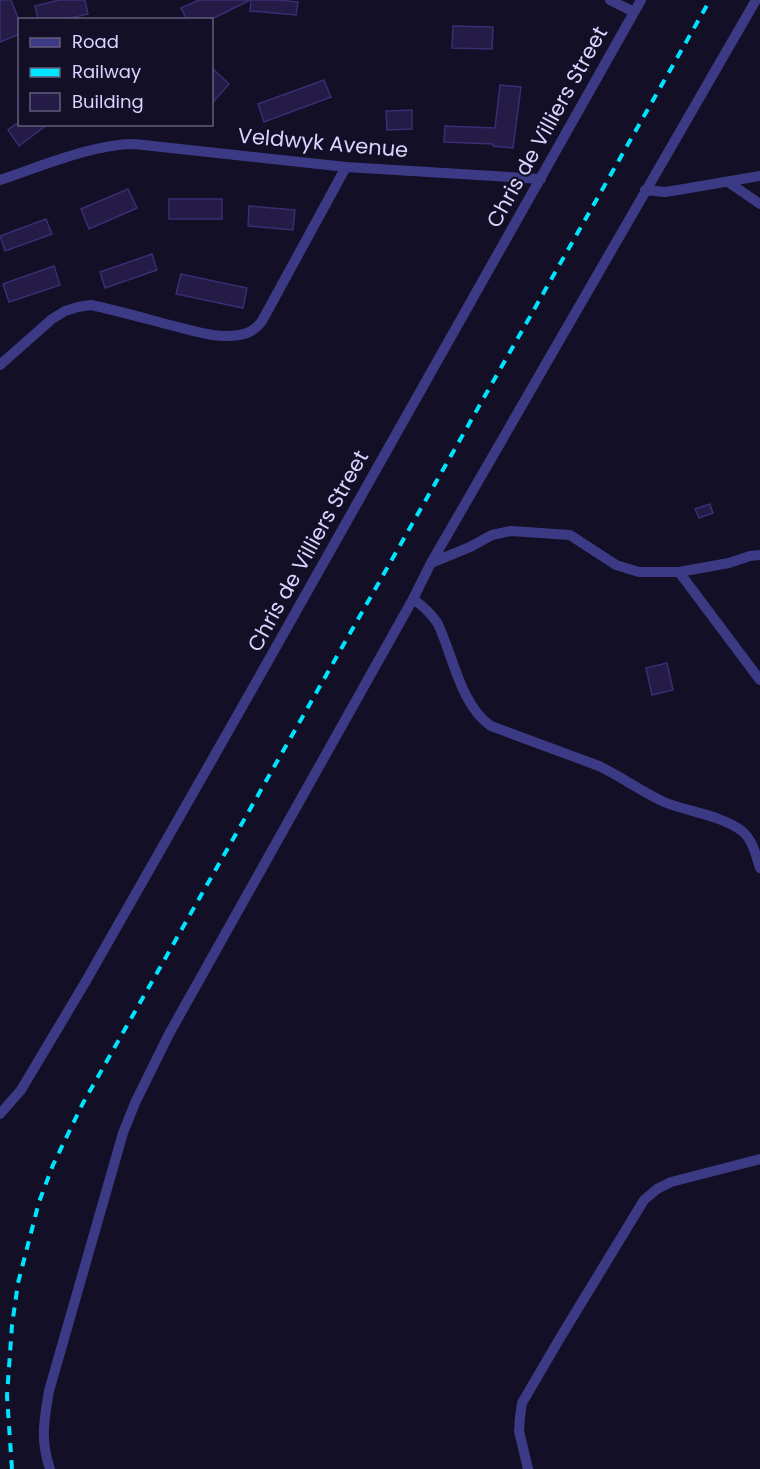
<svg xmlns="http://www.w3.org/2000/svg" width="760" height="1469" font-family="Poppins,sans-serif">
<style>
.building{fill:#241b47;stroke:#3b2d73;stroke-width:1.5}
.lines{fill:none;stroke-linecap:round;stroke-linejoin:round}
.minor{stroke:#3d3a85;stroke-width:10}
.rail{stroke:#00e5ff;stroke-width:4;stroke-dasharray:9 8;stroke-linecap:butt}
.labels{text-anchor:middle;stroke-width:4.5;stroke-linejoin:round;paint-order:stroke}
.street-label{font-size:21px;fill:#d9d4ff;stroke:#130f26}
</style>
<rect width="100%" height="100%" fill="#130f26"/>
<!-- building -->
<path class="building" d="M 0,0 L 11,0 L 20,23 L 20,34 L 0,42 Z
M 59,0 L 85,0 L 88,14 L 63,20 L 38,20 L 35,6 Z
M 199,0 L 250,0 L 210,20 L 187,20 L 181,8 Z
M 251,0 L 277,0 L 298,2 L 296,15 L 250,11 Z
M 453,26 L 493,27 L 492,49 L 452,48 Z
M 212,68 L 229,84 L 212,103 Z
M 324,80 L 331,97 L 264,122 L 258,104 Z
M 500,85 L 521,87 L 513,148 L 493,146 L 493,144 L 444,142 L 445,126 L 495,128 Z
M 412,110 L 412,129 L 387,130 L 386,111 Z
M 16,124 L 48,124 L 19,146 L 8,130 Z
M 128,189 L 137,208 L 89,229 L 81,209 Z
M 169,199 L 222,199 L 222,219 L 169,219 Z
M 249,206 L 295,210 L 293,230 L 248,226 Z
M 46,219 L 52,234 L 5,251 L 0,236 Z
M 152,254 L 157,270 L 105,288 L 100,272 Z
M 54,266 L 60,285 L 9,302 L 3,284 Z
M 181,274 L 247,288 L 243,308 L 176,294 Z
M 710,504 L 713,513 L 699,518 L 695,509 Z
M 667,663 L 673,690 L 652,695 L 646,668 Z"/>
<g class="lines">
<!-- minor -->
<path class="minor" d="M 610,0 L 634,12
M 0,180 C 39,167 93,144 134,144 L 346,167 L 541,179
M 728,182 L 760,204
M 645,190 L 665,192 L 678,190 L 760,176
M 0,365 L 52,319 L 65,311 L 78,307 L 91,305 C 119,311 147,319 174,326 C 194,331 218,339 239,335 C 249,334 256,329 262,321 L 346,167
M 431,563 L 470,547 L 492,535 L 511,531 L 570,535 L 616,565 L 639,572 L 679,572 L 729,563 L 750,556 L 760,555
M 679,572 L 760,680
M 413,599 C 423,606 431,613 438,624 C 453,656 461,706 491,726 L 599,766 C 622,777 642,792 664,802 C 688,812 721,815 742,831 C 753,840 756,856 760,868
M 0,1114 L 21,1090 L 86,981 L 254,686 L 641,0
M 50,1469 C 40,1440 44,1420 49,1391 L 123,1133 L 135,1103 L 169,1034 L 413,599 L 431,563 L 756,0
M 528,1469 L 519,1431 L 520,1417 L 522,1403 L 560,1338 L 644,1200 L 657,1189 L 671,1182 L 760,1159"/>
<!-- rail -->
<path class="rail" d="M 12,1469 L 7,1396 L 12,1325 L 18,1283 L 39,1202 L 53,1165 L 83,1103 L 710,0"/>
</g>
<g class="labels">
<!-- street labels -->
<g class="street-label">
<text transform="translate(547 127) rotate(-61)" y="7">Chris de Villiers Street</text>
<text transform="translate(323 143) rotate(5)" y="7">Veldwyk Avenue</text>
<text transform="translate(308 551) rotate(-61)" y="7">Chris de Villiers Street</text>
</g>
</g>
<!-- legend -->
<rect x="18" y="18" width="195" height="108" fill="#130f26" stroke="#625e7d" stroke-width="1.5"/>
<rect x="30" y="38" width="30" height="9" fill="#3d3a85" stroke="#625e7d" stroke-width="1.5"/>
<text x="72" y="48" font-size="18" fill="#d9d4ff">Road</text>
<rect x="30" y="68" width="30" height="9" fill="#00e5ff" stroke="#625e7d" stroke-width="1.5"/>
<text x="72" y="78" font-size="18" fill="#d9d4ff">Railway</text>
<rect x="30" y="93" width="30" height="18" fill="#241b47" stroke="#625e7d" stroke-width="1.5"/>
<text x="72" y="108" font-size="18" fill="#d9d4ff">Building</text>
</svg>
